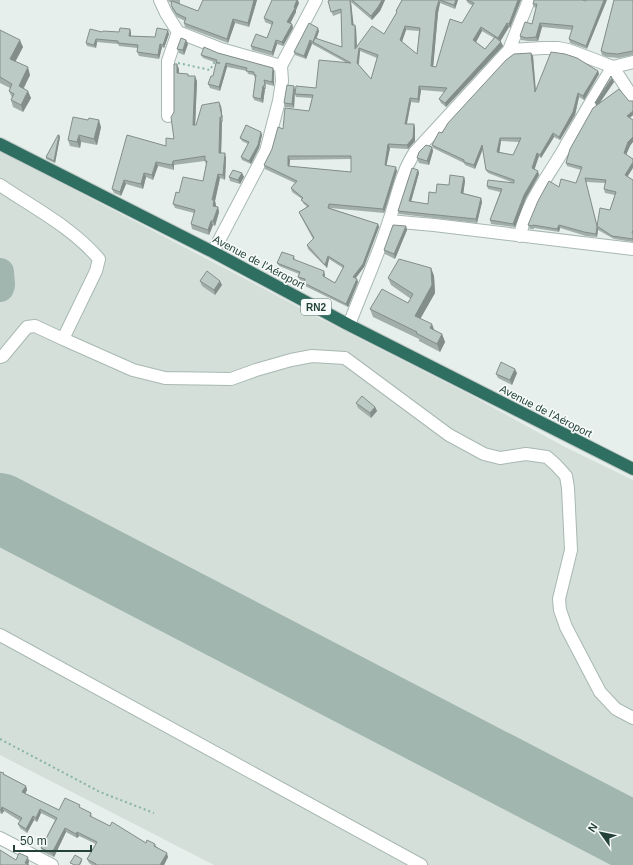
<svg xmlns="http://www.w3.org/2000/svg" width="633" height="865" font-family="Arial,sans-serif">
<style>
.built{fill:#d4dfda}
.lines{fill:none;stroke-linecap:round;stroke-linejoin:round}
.taxiway{stroke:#a2b6b0;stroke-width:28}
.runway{stroke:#a2b6b0;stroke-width:70}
.minor-casing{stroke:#a8b8b2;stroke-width:14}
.highway-casing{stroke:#c2cac8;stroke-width:14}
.path{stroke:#86b3a5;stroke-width:2;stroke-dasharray:2 3;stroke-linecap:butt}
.minor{stroke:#fff;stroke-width:12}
.highway{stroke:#2f6f62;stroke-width:12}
.wall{fill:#a1aea9;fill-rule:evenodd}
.shaded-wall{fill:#838d89}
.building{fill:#bbcac4;stroke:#838d89;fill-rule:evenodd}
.labels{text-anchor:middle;stroke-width:3;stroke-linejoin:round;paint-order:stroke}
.shield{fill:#f7fbf9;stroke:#637a73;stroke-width:1}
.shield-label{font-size:10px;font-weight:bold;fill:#24423a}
.street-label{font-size:11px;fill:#24423a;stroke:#f7fbf9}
</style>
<rect width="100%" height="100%" fill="#e6efeb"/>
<!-- built -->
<path class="built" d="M 0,151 L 253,283 L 319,318 L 472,396 L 565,447 L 633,480 L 633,865 L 214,865 L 0,755 Z"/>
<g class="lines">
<!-- taxiway -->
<path class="taxiway" d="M 0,272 L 1,285 L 0,288"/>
<!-- runway -->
<path class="runway" d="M 0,508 L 633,837"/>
<defs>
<path id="minor" d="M 160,0 L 166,13 L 178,32 L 221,49 L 281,66
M 509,50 L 543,48 L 558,48 L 568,50 L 595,60 L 613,67 L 633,98
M 168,116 L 168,61 L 178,32
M 0,185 C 34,208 73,228 99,259 L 96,271 L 63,339 L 133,370 L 165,378 L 231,379 L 256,370 L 291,360 L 312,356 L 345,358 L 449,435 L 484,454 L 500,458 L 526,454 L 547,457 L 556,465 L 566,476 L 568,488 L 571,550 L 559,599 L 560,610 L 566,627 L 600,692 L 616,709 L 633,718
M 389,221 L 434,225 L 633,249
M 520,236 C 527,202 547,178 564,149 C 580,121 595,94 613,67 L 633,62
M 213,252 L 266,151 L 279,101 L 282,81 L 281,66 L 316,0
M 349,325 C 362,290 378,256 389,221 C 397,198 401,173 415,152 L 509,50 L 529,0
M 0,357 L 3,356 L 27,327 L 35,326 L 63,339
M 0,635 L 421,865
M 0,838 L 52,865"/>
<path id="highway" d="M 0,144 L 213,252 L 349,325 L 633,469"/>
</defs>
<!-- minor casing -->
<use href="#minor" class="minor-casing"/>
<!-- highway casing -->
<use href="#highway" class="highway-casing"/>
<!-- path -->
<path class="path" d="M 178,63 L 210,70 L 215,61
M 0,739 L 100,792 L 154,813"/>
<!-- minor -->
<use href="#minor" class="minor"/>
<!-- highway -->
<use href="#highway" class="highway"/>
</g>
<!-- wall -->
<path class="wall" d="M 168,0 L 180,0 L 180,4 L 198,11 L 257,0 L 249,27 L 235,23 L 228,43 L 185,27 L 184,23 L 185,21 L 177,17 L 172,9 L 171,5 L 172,3 L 169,2 Z
M 330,0 L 385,0 L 380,11 L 372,20 L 351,2 L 353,25 L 356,28 L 357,47 L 384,34 L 397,13 L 396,11 L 402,0 L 458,0 L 455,9 L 440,3 L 438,13 L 433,66 L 436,67 L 473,6 L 468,3 L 466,0 L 521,0 L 510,28 L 509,27 L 500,41 L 501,42 L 503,46 L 446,107 L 441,103 L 439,99 L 445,92 L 421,90 L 419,103 L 411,102 L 407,124 L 414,124 L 415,128 L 415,141 L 408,149 L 390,148 L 386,165 L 397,171 L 384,213 L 330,208 L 378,224 L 379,227 L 364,267 L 356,278 L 358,282 L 348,307 L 305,286 L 304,283 L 304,282 L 300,280 L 298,277 L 299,274 L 279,266 L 277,263 L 294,256 L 295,260 L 325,275 L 325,277 L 335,283 L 343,268 L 329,259 L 327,268 L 308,249 L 307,245 L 313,239 L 300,215 L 299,212 L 307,207 L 303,203 L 302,199 L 292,192 L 291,188 L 295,183 L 265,169 L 264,165 L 283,129 L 309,111 L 312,98 L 296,97 L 295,94 L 316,88 L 345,62 L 312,44 L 306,59 L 295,55 L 294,52 L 319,31 L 316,39 L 342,47 L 341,13 L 333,16 L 328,1 ZM 406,30 L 419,31 L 417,54 L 402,42 ZM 482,31 L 494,38 L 485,49 L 476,42 ZM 360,51 L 377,58 L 371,79 L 359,65 ZM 351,159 L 351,172 L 289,166 L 290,160 Z
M 582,0 L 587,49 L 570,43 L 569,39 L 572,30 L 542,27 L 538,41 L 528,41 L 521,40 L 520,36 L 532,24 L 536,8 L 534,7 L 533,4 Z
M 613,0 L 633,0 L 633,55 L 619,58 L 607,57 L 602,55 L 601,51 L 614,0 Z
M 299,3 L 296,10 L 296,12 L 290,23 L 292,24 L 293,28 L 283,46 L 277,44 L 273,56 L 252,50 L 251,46 L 267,38 L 272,25 L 265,22 L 264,18 Z
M 0,30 L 23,47 L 15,62 L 30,75 L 24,88 L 31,98 L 23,112 L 13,107 L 11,100 L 12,98 L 9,91 L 10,88 L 0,83 Z
M 102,32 L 131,32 L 131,36 L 155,37 L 169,34 L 164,48 L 162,47 L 159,59 L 139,56 L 137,52 L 137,48 L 119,46 L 118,44 L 97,42 L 96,48 L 87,46 L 86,43 Z
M 188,44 L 184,55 L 179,53 L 177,49 Z
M 218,53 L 273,68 L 274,72 L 274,86 L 266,84 L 266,89 L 265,89 L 263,103 L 254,100 L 253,97 L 255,79 L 254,75 L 248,74 L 247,71 L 227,67 L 220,91 L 210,88 L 208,84 L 213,76 L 217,63 L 203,58 L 201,55 Z
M 531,53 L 533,56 L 536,90 L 598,71 L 599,74 L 584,100 L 579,97 L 575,115 L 560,140 L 554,137 L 541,158 L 539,156 L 534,169 L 539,175 L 526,198 L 515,227 L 491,224 L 490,220 L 500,192 L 488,189 L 487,186 L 514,183 L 488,173 L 486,170 L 483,149 L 475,169 L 465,165 L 464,163 L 433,148 L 432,145 L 442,133 ZM 501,141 L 519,142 L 513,155 L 499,152 Z
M 179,69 L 179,73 L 189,76 L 197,81 L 195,125 L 196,125 L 221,106 L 223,121 L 222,122 L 221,153 L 226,158 L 225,180 L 220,178 L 215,201 L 216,205 L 215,206 L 218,207 L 219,212 L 215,226 L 213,225 L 209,235 L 192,229 L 191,224 L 194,213 L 175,208 L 173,204 L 179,193 L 203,181 L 206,165 L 205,161 L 174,165 L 174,170 L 158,166 L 153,180 L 146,177 L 143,189 L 126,184 L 121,196 L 114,193 L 112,189 L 174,139 L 174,112 Z
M 612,78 L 614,82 L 599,103 L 633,101 L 633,115 L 630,118 L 630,146 L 626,155 L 628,177 L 633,180 L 633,242 L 614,239 L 598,230 L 597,237 L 586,236 L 560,228 L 559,232 L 534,228 L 534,229 L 530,229 L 528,225 L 559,187 L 576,183 L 581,170 L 567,166 L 566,163 L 596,106 ZM 586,182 L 605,183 L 604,189 L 605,193 L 615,195 L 610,210 L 597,225 Z
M 295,90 L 294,108 L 285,107 L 284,103 Z
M 101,127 L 97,145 L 81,142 L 80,148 L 70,146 L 68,140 Z
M 261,132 L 262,135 L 259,148 L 251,164 L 242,160 L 241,157 L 248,144 L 242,141 L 240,138 Z
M 60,137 L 55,163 L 46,159 L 46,157 Z
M 432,147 L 433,151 L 429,165 L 419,163 L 417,158 Z
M 418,170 L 419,173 L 411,202 L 428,204 L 436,193 L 464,177 L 465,181 L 463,193 L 481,198 L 482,202 L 477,223 L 399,214 L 398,211 Z
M 242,173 L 244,177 L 240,184 L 230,181 L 229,177 Z
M 406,226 L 407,230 L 395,259 L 385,254 L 384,250 Z
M 431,268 L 434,276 L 435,293 L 420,318 L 434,330 L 442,334 L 445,342 L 440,352 L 419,341 L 419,339 L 373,317 L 370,309 L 408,303 L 411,299 L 391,285 L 388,278 Z
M 200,281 L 222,285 L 215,295 L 202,286 Z
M 517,373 L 512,385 L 498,378 L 496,374 Z
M 356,403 L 375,407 L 377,411 L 371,418 L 358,408 Z
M 0,772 L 26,786 L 27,790 L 25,794 L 59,810 L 81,808 L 91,813 L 92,817 L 110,826 L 146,843 L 155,844 L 156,846 L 168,857 L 164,865 L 92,865 L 89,863 L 87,859 L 96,844 L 79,836 L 77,838 L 66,832 L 54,857 L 43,852 L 41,848 L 55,820 L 41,813 L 37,822 L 34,820 L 27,833 L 20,828 L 18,824 L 20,821 L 4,811 L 2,814 L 0,813 Z"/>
<!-- shaded-wall -->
<path class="shaded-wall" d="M 254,0 L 257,0 L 249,27 L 248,23 Z
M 297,0 L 298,0 L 299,3 L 296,10 L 296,12 L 289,26 L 287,22 L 294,7 Z
M 350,0 L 351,2 L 354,28 L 352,25 Z
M 382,0 L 385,0 L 380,11 L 372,20 L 371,16 Z
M 439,0 L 440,3 L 438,13 L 433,69 L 431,66 L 436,10 Z
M 456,0 L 458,0 L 455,9 L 454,5 Z
M 518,0 L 521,0 L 510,28 L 509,24 Z
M 604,0 L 607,0 L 587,49 L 586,46 Z
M 233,19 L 235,23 L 228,43 L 227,39 Z
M 507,23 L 509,27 L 500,42 L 498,38 Z
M 540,23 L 542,27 L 538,41 L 536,37 Z
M 292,24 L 293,28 L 283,46 L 282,42 Z
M 355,25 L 356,28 L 357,53 L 355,49 Z
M 405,26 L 406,30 L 401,44 L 400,40 Z
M 481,27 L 482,31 L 475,44 L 473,40 Z
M 318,28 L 319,31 L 315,43 L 313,42 L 314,45 L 313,42 Z
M 130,29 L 131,32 L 131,39 L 129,36 Z
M 168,30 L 169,34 L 164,48 L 163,45 Z
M 96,39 L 97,42 L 96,48 L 94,45 Z
M 20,40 L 23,47 L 13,66 L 10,59 Z
M 186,40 L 188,44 L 184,55 L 183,50 Z
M 276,40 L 277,44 L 273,56 L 272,52 Z
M 310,40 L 312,44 L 306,59 L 304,56 Z
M 501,42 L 503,46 L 446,107 L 445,103 Z
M 160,44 L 162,47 L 159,59 L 158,55 Z
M 359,48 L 360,51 L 358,67 L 357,63 Z
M 531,53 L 533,56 L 536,96 L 535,92 Z
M 226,63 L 227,67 L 220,91 L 219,87 Z
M 177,64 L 179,69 L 179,78 L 177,73 Z
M 28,67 L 30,75 L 21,93 L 19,86 Z
M 273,68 L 274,72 L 274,86 L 272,82 Z
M 598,71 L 599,74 L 584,100 L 583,96 Z
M 195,76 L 197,81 L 195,129 L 193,125 Z
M 612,78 L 614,82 L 597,107 L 595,103 Z
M 263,86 L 265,89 L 263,103 L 261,99 Z
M 294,86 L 295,90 L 294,108 L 292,104 Z
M 419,86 L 421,90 L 419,103 L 418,99 Z
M 28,91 L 31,98 L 23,112 L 21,105 Z
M 578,93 L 579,97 L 575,115 L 560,140 L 559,137 Z
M 410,98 L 411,102 L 406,127 L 405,124 Z
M 219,102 L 221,106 L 223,121 L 222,117 Z
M 633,111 L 633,115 L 628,119 L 627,116 Z
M 220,117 L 222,122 L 221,157 L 219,153 Z
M 99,120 L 101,127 L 97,145 L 94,139 Z
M 414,124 L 415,128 L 415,141 L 408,149 L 407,145 Z
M 261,132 L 262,135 L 259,148 L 251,164 L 249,161 Z
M 553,133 L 554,137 L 541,158 L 540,155 Z
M 59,135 L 60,137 L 55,163 L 54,161 Z
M 79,135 L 81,142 L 80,148 L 77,142 Z
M 633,137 L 633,142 L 630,146 L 625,157 L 624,153 L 628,142 Z
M 500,138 L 501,141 L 499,155 L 497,152 Z
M 388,144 L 390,148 L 386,168 L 385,165 Z
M 482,145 L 483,148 L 475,169 L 474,165 Z
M 432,147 L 433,151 L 429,165 L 427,161 Z
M 225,153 L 226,158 L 225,180 L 223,175 Z
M 537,153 L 539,156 L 534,171 L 532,168 Z
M 288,156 L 290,160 L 289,170 L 288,166 Z
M 173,161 L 174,165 L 174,170 L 172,165 Z
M 156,162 L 158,166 L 153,180 L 152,175 Z
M 633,162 L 633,168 L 626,179 L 625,175 Z
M 396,167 L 397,171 L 384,213 L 383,209 Z
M 418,170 L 419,173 L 410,205 L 409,201 Z
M 538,171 L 539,175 L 526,198 L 515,227 L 513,224 L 524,195 Z
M 144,173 L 146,177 L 143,189 L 141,184 Z
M 242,173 L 244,177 L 240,184 L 238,180 Z
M 218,174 L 220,178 L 215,201 L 216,205 L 214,210 L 213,206 L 212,200 Z
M 464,177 L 465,181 L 463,196 L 461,193 Z
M 124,180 L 126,184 L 121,196 L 120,192 Z
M 481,198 L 482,202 L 477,223 L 476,219 Z
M 218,207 L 219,212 L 215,226 L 213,221 Z
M 211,221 L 213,225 L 209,235 L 208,230 Z
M 378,224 L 379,227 L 364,267 L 354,280 L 353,277 Z
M 559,225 L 560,228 L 559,232 L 557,229 Z
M 406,226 L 407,230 L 395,259 L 394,254 Z
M 597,226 L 598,230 L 597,237 L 596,234 Z
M 328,256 L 329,259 L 327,268 L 325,265 Z
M 431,268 L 434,276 L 435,293 L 418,323 L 415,316 Z
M 324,271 L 325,275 L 324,280 L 323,276 Z
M 357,279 L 358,282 L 348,307 L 346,304 Z
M 220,281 L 222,285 L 215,295 L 214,290 Z
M 432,324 L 435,332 L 430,328 Z
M 442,334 L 445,342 L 440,352 L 437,344 Z
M 515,369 L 517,373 L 512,385 L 510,380 Z
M 375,407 L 377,411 L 371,418 L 370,413 Z
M 26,786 L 27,790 L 24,796 L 22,792 Z
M 2,807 L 4,811 L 2,814 L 1,810 Z
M 40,809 L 41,813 L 37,822 L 36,818 Z
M 33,816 L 34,820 L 27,833 L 26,829 Z
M 65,828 L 66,832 L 54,857 L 52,853 Z
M 77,832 L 79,836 L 77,838 L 76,834 Z
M 167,853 L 168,857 L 164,865 L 160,865 Z
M 28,857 L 29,862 L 28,865 L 25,863 Z
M 82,859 L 82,861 L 80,865 L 79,865 Z"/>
<!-- building -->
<path class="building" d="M 203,0 L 254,0 L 248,23 L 233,19 L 227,39 L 184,23 L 186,18 L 176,13 L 171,5 L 172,1 L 198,11 Z
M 272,0 L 297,0 L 294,7 L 295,8 L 287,22 L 292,24 L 282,42 L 276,40 L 272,52 L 251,46 L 256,34 L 267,38 L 273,22 L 264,18 Z
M 330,0 L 350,0 L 352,25 L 355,25 L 355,49 L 372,26 L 384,34 L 397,12 L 396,11 L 402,0 L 439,0 L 436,10 L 431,66 L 436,67 L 450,19 L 462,23 L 474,3 L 467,0 L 518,0 L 509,24 L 507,23 L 498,38 L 481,27 L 473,40 L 485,49 L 495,37 L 501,42 L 445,103 L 439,99 L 447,88 L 419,86 L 418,99 L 410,98 L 405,124 L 414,124 L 413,138 L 407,145 L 388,144 L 385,165 L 396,167 L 383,209 L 329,204 L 328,208 L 378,224 L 363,264 L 353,277 L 357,279 L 346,304 L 304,283 L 305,279 L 298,277 L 300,272 L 277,263 L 282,252 L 294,256 L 293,259 L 324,271 L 323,276 L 335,283 L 344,266 L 328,256 L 325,265 L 307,245 L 314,238 L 299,212 L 309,206 L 301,200 L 303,198 L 291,188 L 297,181 L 264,165 L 272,149 L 278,127 L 283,129 L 285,108 L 309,111 L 313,95 L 295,94 L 296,86 L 316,88 L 319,60 L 351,63 L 313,42 L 315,38 L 342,47 L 341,9 L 331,12 L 328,1 ZM 405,26 L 420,28 L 417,54 L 400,40 ZM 359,48 L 378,55 L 371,79 L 357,63 ZM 288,156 L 351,156 L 351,172 L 288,166 Z
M 352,0 L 382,0 L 378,7 L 371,16 Z
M 440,0 L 456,0 L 454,5 Z
M 534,0 L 582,0 L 586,1 L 586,0 L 604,0 L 586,46 L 569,39 L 573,26 L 540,23 L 536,37 L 526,38 L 520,36 L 525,22 L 532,24 L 537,4 L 533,4 Z
M 614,0 L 633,0 L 633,51 L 617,54 L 606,53 L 601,51 Z
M 309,23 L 318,28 L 313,42 L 310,40 L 304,56 L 294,52 Z
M 120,28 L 130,29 L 129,36 L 155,37 L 157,28 L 168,30 L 163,45 L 160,44 L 158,55 L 137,52 L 138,45 L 118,43 L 118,41 L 96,39 L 94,45 L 86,43 L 90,29 L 102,32 L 103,31 L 119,32 Z
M 0,30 L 20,40 L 10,59 L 28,67 L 19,86 L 28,91 L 21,105 L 11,100 L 14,94 L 9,91 L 12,84 L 0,77 Z
M 181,38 L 186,40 L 183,50 L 177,49 Z
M 204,47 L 218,53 L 273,68 L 272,82 L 264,80 L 265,85 L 263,86 L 261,99 L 253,97 L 256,75 L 254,75 L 254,72 L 246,71 L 247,68 L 226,63 L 219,87 L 208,84 L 211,76 L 213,76 L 216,63 L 220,63 L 216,62 L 217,60 L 201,55 Z
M 551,52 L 565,54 L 577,58 L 598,71 L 583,96 L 578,93 L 573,112 L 559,137 L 553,133 L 540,155 L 537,153 L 532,168 L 538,171 L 524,195 L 513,224 L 490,220 L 502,189 L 487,186 L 488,180 L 514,183 L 514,180 L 486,170 L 482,145 L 474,165 L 464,162 L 464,160 L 432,145 L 439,132 L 442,133 L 448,123 L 506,60 L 514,54 L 531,53 L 535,92 ZM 500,138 L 521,138 L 513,155 L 497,152 Z
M 174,64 L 177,64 L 177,73 L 188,74 L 188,76 L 195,76 L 193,125 L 196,125 L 202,105 L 219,102 L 222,117 L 220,117 L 219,153 L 225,153 L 223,175 L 218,174 L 212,200 L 214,200 L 213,206 L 218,207 L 213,221 L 211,221 L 208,230 L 191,224 L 195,210 L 173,204 L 176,192 L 179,193 L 183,177 L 203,181 L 207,161 L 205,161 L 205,156 L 173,161 L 172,165 L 156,162 L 152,175 L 144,173 L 141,184 L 124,180 L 120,192 L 112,189 L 127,135 L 166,146 L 166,138 L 174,139 L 171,117 L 174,112 Z
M 611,76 L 612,78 L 595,103 Z
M 287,85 L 294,86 L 292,104 L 284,103 Z
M 619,89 L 629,101 L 633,101 L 633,111 L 627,116 L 633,120 L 633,137 L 628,142 L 624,153 L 633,159 L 633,162 L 625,175 L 633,180 L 633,230 L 632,233 L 633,233 L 633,239 L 612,236 L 597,226 L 596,234 L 584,232 L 559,225 L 557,229 L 533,225 L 533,226 L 528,225 L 538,201 L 549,181 L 559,187 L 561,179 L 576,183 L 582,167 L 566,163 L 570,149 L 593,108 ZM 585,178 L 606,180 L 604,189 L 616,192 L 610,210 L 600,208 L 597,226 Z
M 73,117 L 88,120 L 89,118 L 99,120 L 94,139 L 79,135 L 77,142 L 68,140 Z
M 246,125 L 261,132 L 258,145 L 249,161 L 241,157 L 249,142 L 240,138 Z
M 58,135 L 59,135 L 54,161 L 46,157 Z
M 426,145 L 432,147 L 427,161 L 417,158 L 419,152 Z
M 412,168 L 418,170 L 409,201 L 428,204 L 429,192 L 436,193 L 437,184 L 449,185 L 450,175 L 464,177 L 461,193 L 481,198 L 476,219 L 398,211 Z
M 233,170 L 242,173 L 238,180 L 229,177 Z
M 393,225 L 406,226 L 394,254 L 384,250 Z
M 399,259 L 431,268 L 432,285 L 415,316 L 432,324 L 430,328 L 442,334 L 437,344 L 416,333 L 417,332 L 370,309 L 382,289 L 408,303 L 413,294 L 388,278 Z
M 207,271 L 220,281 L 214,290 L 200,281 Z
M 501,362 L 515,369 L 510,380 L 496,374 Z
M 362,396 L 375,407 L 370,413 L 356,403 Z
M 0,772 L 4,773 L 3,774 L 26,786 L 22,792 L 59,810 L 65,798 L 80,805 L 79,807 L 91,813 L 90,816 L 110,826 L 112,822 L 146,843 L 147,840 L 155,844 L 154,846 L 167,853 L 160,865 L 96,865 L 96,864 L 87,859 L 97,842 L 77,832 L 76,834 L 65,828 L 52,853 L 41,848 L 57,818 L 40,809 L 36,818 L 33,816 L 26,829 L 18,824 L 22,818 L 2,807 L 1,810 L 0,810 Z
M 0,850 L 16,860 L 19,853 L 28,857 L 25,863 L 29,865 L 0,865 Z
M 75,855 L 82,859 L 79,865 L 75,865 L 70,863 Z"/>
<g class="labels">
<!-- shield labels -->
<rect class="shield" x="301" y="299" width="30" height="16" rx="3"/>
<g class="shield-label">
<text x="316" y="311">RN2</text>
</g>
<!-- street labels -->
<g class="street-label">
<text transform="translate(259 262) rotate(28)" y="4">Avenue de l'Aéroport</text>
<text transform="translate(546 411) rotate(27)" y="4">Avenue de l'Aéroport</text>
</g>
</g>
<!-- north arrow -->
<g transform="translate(601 833) rotate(303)" stroke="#f7fbf9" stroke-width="3" paint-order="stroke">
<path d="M0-3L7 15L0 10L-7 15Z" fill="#24423a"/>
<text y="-6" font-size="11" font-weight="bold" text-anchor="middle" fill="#24423a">N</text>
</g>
<!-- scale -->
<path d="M14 845v6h77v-6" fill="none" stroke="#24423a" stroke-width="2"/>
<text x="20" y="845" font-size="12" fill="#24423a" stroke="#f7fbf9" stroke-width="3" paint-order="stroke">50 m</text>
</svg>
